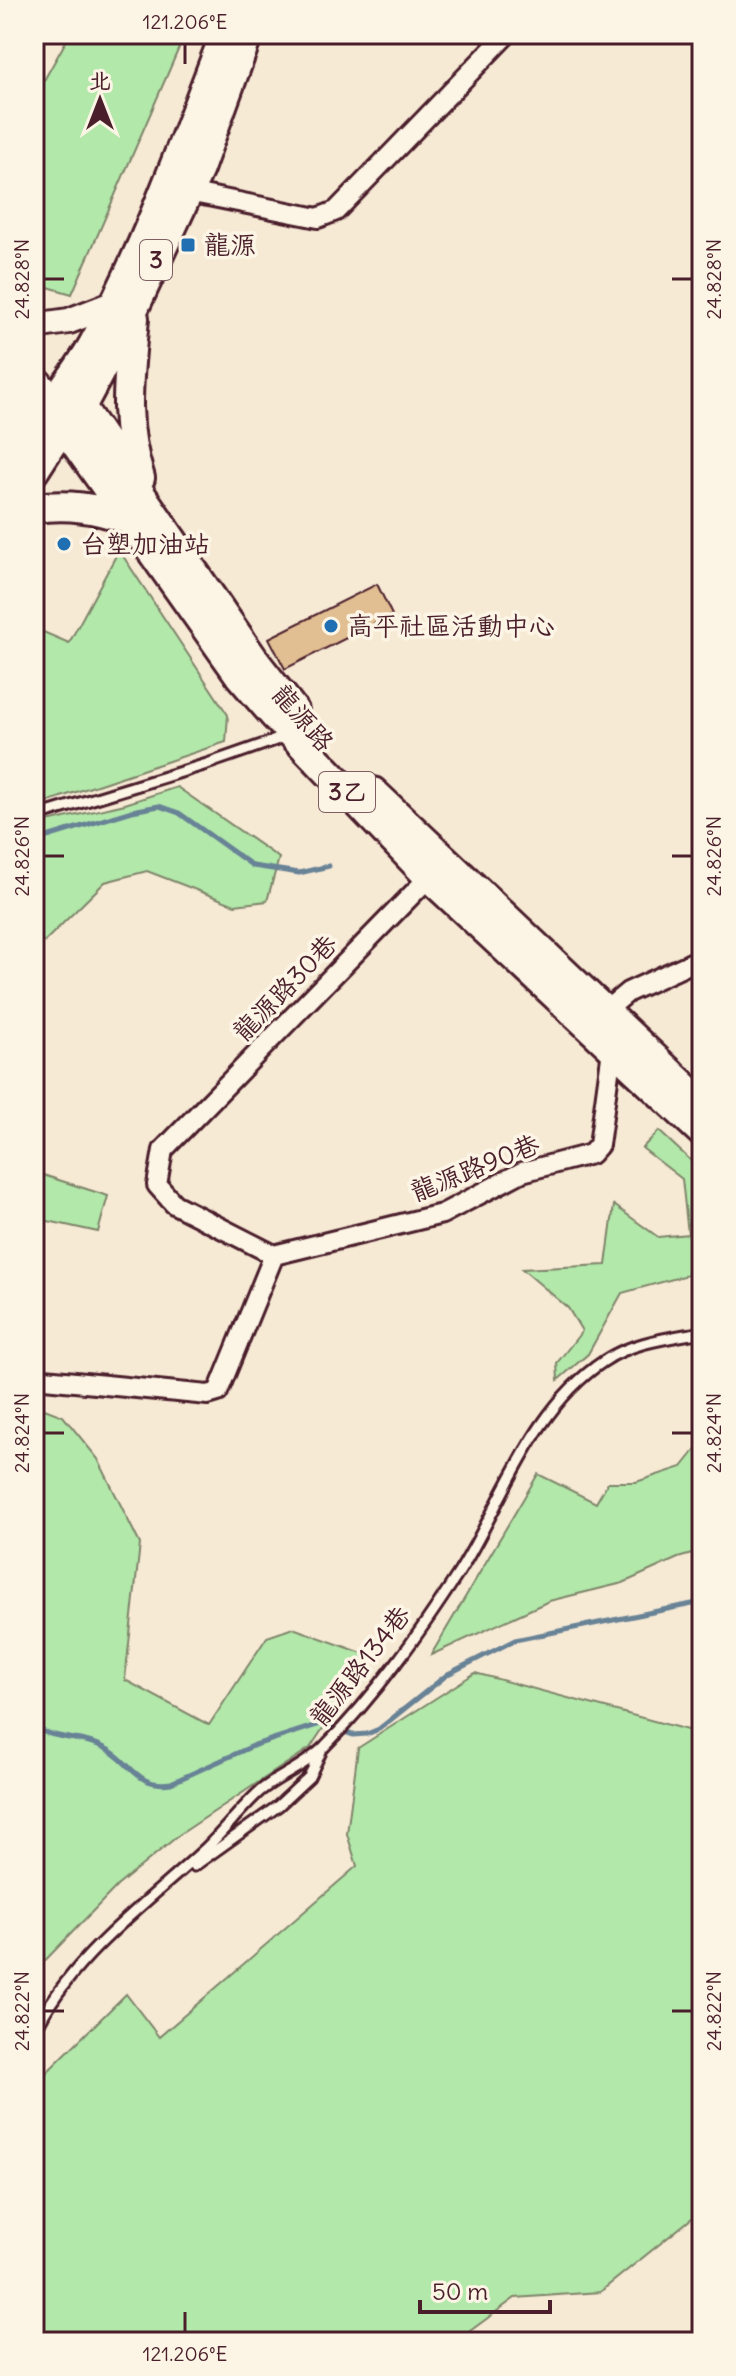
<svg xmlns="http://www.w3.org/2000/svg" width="736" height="2376" font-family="Delius,'LXGW WenKai TC',sans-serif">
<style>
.green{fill:#b2e8aa;stroke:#7e846a;stroke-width:2}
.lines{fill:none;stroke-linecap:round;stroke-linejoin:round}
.stream{stroke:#688296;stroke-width:5}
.building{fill:#e1bf93;stroke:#4a1f2b;stroke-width:2}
.lane-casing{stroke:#4a1f2b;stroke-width:15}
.street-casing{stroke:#4a1f2b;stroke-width:24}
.secondary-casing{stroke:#4a1f2b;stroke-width:30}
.primary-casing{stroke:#4a1f2b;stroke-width:34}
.lane{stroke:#fcf5e5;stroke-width:9}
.street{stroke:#fcf5e5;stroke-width:18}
.secondary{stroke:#fcf5e5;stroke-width:24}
.primary{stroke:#fcf5e5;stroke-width:28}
.ticks{fill:none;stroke:#4a1f2b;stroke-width:3}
.poi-dot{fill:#1f6fb2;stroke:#fcf5e5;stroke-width:3}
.labels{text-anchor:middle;stroke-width:7;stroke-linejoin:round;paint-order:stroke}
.shield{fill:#fcf5e5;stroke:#7f5f63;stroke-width:2}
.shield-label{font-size:24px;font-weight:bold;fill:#4a1f2b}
.poi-label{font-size:26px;fill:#4a1f2b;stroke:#fcf5e5;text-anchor:start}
.street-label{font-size:26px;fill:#4a1f2b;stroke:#fcf5e5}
.neatline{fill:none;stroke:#4a1f2b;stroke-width:3}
.ticks-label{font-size:20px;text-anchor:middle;fill:#4a1f2b}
</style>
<rect width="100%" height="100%" fill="#f7ead5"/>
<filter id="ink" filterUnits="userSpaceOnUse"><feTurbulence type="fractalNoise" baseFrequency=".0125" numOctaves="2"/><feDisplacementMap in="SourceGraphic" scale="16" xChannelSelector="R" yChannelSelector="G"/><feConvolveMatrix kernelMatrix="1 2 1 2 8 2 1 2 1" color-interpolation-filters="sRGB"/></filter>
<g filter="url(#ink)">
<!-- green -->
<path class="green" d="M 70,34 L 185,34 L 72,294 L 34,283 L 34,98 Z
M 119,550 L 228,715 L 226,742 L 34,806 L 34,628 L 69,643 Z
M 177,787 L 279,858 L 267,901 L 235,905 L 147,871 L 105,882 L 45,941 L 34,948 L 34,825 L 125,804 Z
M 659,1131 L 702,1171 L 702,1271 L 622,1293 L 588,1354 L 558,1380 L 557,1363 L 582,1331 L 568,1308 L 522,1269 L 606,1265 L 614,1205 L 658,1237 L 688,1234 L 682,1179 L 642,1148 Z
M 34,1172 L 108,1196 L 98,1232 L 34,1218 Z
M 34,1405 L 63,1416 L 98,1459 L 140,1544 L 125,1680 L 209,1725 L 267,1637 L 293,1628 L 371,1656 L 310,1748 L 179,1835 L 117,1886 L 34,1972 Z
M 702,1442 L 702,1551 L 678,1558 L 623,1583 L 549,1601 L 431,1655 L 538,1474 L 596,1503 L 608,1482 L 636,1482 L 682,1467 Z
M 475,1673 L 691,1731 L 702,1729 L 702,2210 L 600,2292 L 515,2298 L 455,2342 L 34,2342 L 34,2149 L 45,2074 L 126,1994 L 159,2037 L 357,1866 L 347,1834 L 358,1748 Z"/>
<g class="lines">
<!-- stream -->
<path class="stream" d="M 34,841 L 132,811 L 159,806 L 179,813 L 253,866 L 299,873 L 329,866
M 34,1727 C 55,1740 79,1736 101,1746 C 131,1759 135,1789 171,1783 L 255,1745 L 320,1724 L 353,1735 L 367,1734 L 379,1729 L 448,1674 L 515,1640 L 702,1602"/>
</g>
<!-- building -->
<path class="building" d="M 377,584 L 392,615 L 285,669 L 269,638 Z"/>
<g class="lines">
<defs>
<path id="lane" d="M 34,817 L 207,764 L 290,735
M 194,1866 L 278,1806 L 309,1777 L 321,1752
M 34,2033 C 70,1957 146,1904 206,1848 C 225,1830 241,1808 260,1791 C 280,1775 307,1765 325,1746 C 376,1695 419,1634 458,1574 C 503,1503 531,1409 604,1361 C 631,1342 670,1338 702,1332
M 695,2342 L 702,2336"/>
<path id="street" d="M 188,192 L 318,218 L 336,211 L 507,34
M 436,870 L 163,1150 L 157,1185 L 174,1204 L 274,1255 L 442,1214 L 522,1172 L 591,1154 L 599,1145 L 612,1050
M 598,1017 L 628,992 L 702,958
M 34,1378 L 208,1395 L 218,1392 L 274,1255"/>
<path id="secondary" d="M 34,326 L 69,321 L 115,303
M 34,376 L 54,400"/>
<path id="primary" d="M 134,318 C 129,377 121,420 140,478
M 54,400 L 63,426 L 240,676 L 274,715 L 429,877 L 702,1132
M 54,400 L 81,407 L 257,664 L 294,711
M 34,431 C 53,402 76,375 93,345 C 147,247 185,138 225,34
M 34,471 L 63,426 L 81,407 L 135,306 L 199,169 L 248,34
M 34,508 C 68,504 95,507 127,519
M 373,792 L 702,1103"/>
</defs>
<!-- lane casing -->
<use href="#lane" class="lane-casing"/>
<!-- street casing -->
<use href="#street" class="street-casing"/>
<!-- secondary casing -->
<use href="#secondary" class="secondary-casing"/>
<!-- primary casing -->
<use href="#primary" class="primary-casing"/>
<!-- lane -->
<use href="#lane" class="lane"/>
<!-- street -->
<use href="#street" class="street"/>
<!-- secondary -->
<use href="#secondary" class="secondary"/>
<!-- primary -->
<use href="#primary" class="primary"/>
</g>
</g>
<!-- ticks -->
<path class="ticks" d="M 185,44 L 185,64M 44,279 L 64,279M 672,279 L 692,279M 44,856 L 64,856M 672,856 L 692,856M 44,1433 L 64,1433M 672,1433 L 692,1433M 44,2011 L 64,2011M 672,2011 L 692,2011M 185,2312 L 185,2332"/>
<!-- markers -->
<g class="poi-dot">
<rect x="180" y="237" width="16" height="16" rx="4"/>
<circle cx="64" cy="544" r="8"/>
<circle cx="331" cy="626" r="8"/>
</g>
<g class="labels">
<!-- shield labels -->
<g class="shield">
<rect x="140" y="240" width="32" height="40" rx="6"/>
<rect x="319" y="772" width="56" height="40" rx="6"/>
</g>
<g class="shield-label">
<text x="156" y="268">3</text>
<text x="347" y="800">3乙</text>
</g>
<!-- poi labels -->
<g class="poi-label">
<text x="204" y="254">龍源</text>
<text x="80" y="553">台塑加油站</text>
<text x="347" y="635">高平社區活動中心</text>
</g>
<!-- street labels -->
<g class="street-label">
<text transform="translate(303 718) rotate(49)" y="9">龍源路</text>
<text transform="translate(285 988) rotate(-46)" y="9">龍源路30巷</text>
<text transform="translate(475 1168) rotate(-22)" y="9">龍源路90巷</text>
<text transform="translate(360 1666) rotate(-52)" y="9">龍源路134巷</text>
</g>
</g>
<!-- margin -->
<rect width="736" height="2376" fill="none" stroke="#fcf5e5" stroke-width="88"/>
<!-- north arrow -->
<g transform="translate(100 100)" stroke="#fcf5e5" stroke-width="6" paint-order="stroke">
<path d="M0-6L14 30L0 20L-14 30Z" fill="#4a1f2b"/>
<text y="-12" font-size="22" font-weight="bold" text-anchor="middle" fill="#4a1f2b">北</text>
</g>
<!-- scale -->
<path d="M420 2300v12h130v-12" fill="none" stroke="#4a1f2b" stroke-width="4"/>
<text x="432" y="2300" font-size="24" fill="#4a1f2b" stroke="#fcf5e5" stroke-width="6" paint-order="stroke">50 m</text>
<rect x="44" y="44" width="648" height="2288" class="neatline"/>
<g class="ticks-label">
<text x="185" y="29">121.206°E</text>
<text transform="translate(22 279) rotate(-90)" y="7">24.828°N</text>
<text transform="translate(714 279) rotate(-90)" y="7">24.828°N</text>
<text transform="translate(22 856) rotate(-90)" y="7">24.826°N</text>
<text transform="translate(714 856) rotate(-90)" y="7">24.826°N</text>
<text transform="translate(22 1433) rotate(-90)" y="7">24.824°N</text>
<text transform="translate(714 1433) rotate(-90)" y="7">24.824°N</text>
<text transform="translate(22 2011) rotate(-90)" y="7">24.822°N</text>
<text transform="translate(714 2011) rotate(-90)" y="7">24.822°N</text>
<text x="185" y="2361">121.206°E</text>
</g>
</svg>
